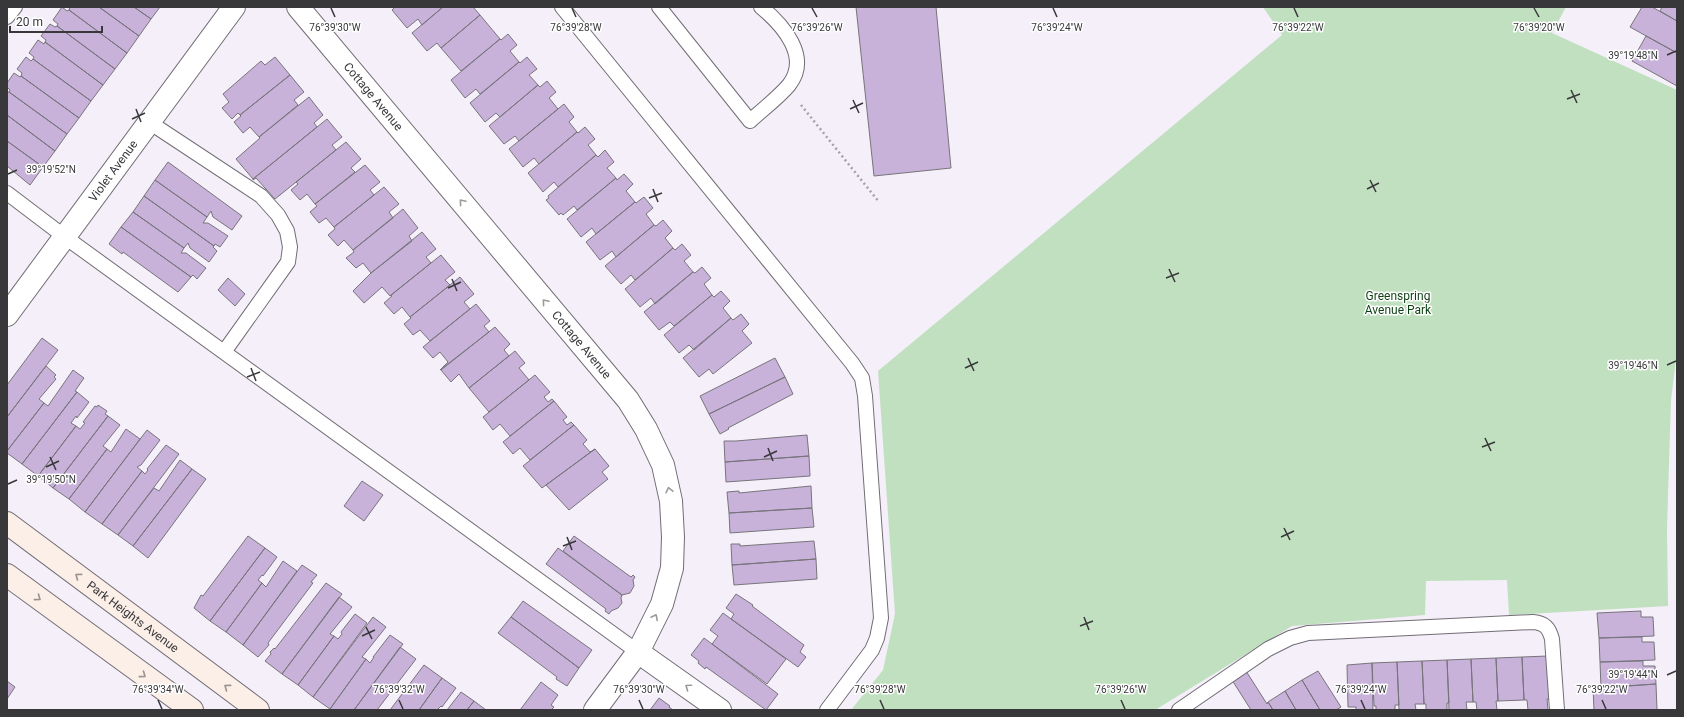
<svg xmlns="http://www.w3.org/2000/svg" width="1684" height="717" font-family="Roboto,sans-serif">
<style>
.park{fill:#c0e0c0}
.building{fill:#c8b2da;stroke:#78747b}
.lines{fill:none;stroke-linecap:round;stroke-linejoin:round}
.service-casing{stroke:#726d75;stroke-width:16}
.minor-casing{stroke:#726d75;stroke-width:24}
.secondary-casing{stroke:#726d75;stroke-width:24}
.path{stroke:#a4a1a8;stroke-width:2.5;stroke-dasharray:2 3;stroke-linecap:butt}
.service{stroke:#fff;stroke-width:14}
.minor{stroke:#fff;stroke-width:22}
.secondary{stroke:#fbefe8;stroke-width:22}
.oneway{stroke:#9c9b9c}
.oneway2{stroke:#9a9391}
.ticks{fill:none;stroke:#38373a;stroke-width:1.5}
.labels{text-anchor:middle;stroke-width:3;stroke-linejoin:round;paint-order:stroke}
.street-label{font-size:12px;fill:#38373a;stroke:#fff}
.park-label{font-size:12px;fill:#0c3f12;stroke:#fff}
.ticks-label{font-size:10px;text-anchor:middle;fill:#38373a;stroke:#fff;stroke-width:3;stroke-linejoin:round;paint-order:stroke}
</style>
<rect width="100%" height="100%" fill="#f4eff8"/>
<!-- park -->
<path class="park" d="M 1263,7 L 1566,7 L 1552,33 L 1677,90 L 1677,351 L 1671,400 L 1667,529 L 1668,606 L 1509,615 L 1507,580 L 1426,581 L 1425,615 L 1292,626 L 1155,710 L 851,710 L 883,670 L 895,614 L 878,371 L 1282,35 Z"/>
<!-- building -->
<path class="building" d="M 62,7 L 67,11 L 69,10 L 127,53 L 115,69 L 57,26 L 58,24 L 53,20 Z
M 70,7 L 99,7 L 139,36 L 127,53 L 69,10 Z
M 99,7 L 134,7 L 151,19 L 139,36 Z
M 134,7 L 160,7 L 151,19 Z
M 395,7 L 443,7 L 422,25 L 418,19 L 407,28 L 392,10 Z
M 443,7 L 473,7 L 480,15 L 441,48 L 437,43 L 427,51 L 412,33 Z
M 856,7 L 936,7 L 951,168 L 874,176 Z
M 1642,7 L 1652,7 L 1677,21 L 1677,53 L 1630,27 Z
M 1662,7 L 1677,7 L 1677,21 L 1660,11 Z
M 480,15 L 500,39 L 461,71 L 441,48 Z
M 50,24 L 55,27 L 57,26 L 115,69 L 103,85 L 45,42 L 46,40 L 41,36 Z
M 508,34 L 517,45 L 510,51 L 519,62 L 480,94 L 476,89 L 465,98 L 451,80 L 500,39 L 501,40 Z
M 1646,36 L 1677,53 L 1677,86 L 1632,61 Z
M 38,40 L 44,44 L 45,42 L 103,85 L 91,101 L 33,59 L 34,57 L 29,53 Z
M 26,57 L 31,61 L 33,59 L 91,101 L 79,118 L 21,76 L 22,73 L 17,69 Z
M 275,57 L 290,75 L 240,115 L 238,113 L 232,119 L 222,108 L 229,102 L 223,94 L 261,61 L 265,65 Z
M 527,57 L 537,69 L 529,75 L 538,85 L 500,117 L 496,113 L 485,122 L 470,103 L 519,62 L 520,63 Z
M 14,73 L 20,77 L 21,76 L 79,118 L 67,134 L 9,92 L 10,90 L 7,87 L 7,83 Z
M 290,75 L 304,92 L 294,100 L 298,105 L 259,137 L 250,127 L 243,133 L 234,122 L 241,116 L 240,115 Z
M 547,81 L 556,92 L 549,98 L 558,109 L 519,141 L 515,136 L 504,144 L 489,126 L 538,85 L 540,87 Z
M 9,92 L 67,134 L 55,151 L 7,115 L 7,93 Z
M 309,97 L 323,115 L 314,123 L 317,127 L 253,179 L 236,159 L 260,138 L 259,137 Z
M 564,104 L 574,117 L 569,122 L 577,132 L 539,164 L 534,158 L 523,167 L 509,149 Z
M 7,115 L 55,151 L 43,167 L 7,141 Z
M 327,119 L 342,137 L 332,145 L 336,150 L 275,199 L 256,178 L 253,180 L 253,179 Z
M 585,127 L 595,139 L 588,145 L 596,155 L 558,187 L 554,182 L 543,192 L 528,173 L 577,132 L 578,133 Z
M 7,141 L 43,167 L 30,185 L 7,166 Z
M 346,142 L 361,159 L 351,168 L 355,172 L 315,204 L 307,194 L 300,200 L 291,190 L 298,184 L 296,182 Z
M 605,150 L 614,162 L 607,168 L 616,178 L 577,210 L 574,206 L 563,215 L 561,213 L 559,215 L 546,200 L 549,198 L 548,196 L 596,155 L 598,157 Z
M 168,162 L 242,216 L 232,230 L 213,217 L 211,211 L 207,217 L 155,180 Z
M 365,165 L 380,182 L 370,190 L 374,195 L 334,227 L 326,218 L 319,223 L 310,212 L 317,206 L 315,204 Z
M 624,174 L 633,184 L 626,191 L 635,202 L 596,234 L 592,228 L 581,237 L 567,219 L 616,178 L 617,180 Z
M 155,180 L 207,217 L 203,223 L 208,223 L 228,236 L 220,247 L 215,244 L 214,246 L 144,196 Z
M 384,187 L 399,204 L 389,212 L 393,218 L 353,250 L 344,240 L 338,246 L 328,235 L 335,229 L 334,227 Z
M 144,196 L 214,246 L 213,247 L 217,251 L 209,262 L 190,248 L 188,243 L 184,248 L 133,212 Z
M 644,197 L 653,208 L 646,214 L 654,225 L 616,257 L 612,251 L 600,260 L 586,242 L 635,202 L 636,203 Z
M 403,209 L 418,228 L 409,236 L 412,241 L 371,273 L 363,263 L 356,268 L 346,258 L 354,252 L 353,250 Z
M 133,212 L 184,248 L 181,253 L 186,253 L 206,268 L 197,279 L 193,275 L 191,277 L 121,227 Z
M 663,220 L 672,231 L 665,238 L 673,248 L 635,280 L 631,275 L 621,284 L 605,266 L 654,225 L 656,226 Z
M 121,227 L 191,277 L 178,292 L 123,252 L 122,254 L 109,244 Z
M 422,232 L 436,249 L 426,257 L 431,263 L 390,296 L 382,287 L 364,303 L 353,291 L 371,273 Z
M 682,244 L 691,255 L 684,261 L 693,272 L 655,304 L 651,298 L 640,307 L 625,289 L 673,248 L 675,250 Z
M 441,255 L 455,272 L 445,280 L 450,285 L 410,317 L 402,307 L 394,314 L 384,303 L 392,296 L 391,295 Z
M 702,267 L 711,278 L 704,284 L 712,295 L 674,326 L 670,322 L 659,330 L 644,312 L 693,272 L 695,273 Z
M 460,277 L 474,294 L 464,302 L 470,309 L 430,341 L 420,330 L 413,335 L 404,324 L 411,318 L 410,317 Z
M 228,278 L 245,294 L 235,306 L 218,290 Z
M 721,291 L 730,301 L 723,308 L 731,318 L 694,350 L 689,345 L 679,353 L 664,335 L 712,295 L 714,297 Z
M 476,304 L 490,321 L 484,326 L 489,332 L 440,370 L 448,362 L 440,352 L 433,358 L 423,347 Z
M 741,314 L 749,324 L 742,331 L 752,343 L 713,374 L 709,369 L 699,377 L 683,358 L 731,318 L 733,320 Z
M 495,327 L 510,344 L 504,350 L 509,356 L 469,388 L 459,374 L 451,382 L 441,370 Z
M 42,338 L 58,350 L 7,417 L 7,385 Z
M 515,351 L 525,363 L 519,368 L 529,380 L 489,412 L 469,388 Z
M 775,358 L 785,377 L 709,414 L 700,396 Z
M 46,366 L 56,375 L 54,377 L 56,379 L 39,399 L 44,403 L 7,451 L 7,417 Z
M 73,370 L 84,378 L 75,391 L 77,392 L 22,464 L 7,453 L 7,451 L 44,403 L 48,406 Z
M 535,375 L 550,392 L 544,397 L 548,402 L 552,399 L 554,401 L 510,436 L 500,424 L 493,430 L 483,417 Z
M 785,377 L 793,394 L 728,428 L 729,429 L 720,434 L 709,414 Z
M 77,392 L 89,402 L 77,418 L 76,416 L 71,423 L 76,426 L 38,476 L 22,464 Z
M 554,401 L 567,417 L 563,420 L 567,425 L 571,422 L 574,425 L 530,460 L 520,448 L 513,454 L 503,442 Z
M 98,405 L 107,411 L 105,414 L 108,416 L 53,488 L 38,476 L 76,426 L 80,429 L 85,423 L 83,422 L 95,406 L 97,407 Z
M 108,416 L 120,425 L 103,446 L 107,449 L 69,499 L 53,488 Z
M 574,425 L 587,440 L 583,444 L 590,452 L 595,449 L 542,488 L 523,466 Z
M 126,429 L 140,439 L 85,512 L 69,499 L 107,449 L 111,452 Z
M 147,430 L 160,440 L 141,465 L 137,467 L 142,471 L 102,524 L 85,512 Z
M 807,435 L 809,456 L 725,462 L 724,441 L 736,441 Z
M 166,445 L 179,454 L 118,535 L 102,524 L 142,471 L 145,474 L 148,470 L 147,469 Z
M 595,449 L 609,466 L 602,472 L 608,479 L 569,510 L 546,485 Z
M 809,456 L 810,476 L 726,482 L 725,462 Z
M 180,460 L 192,469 L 133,546 L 118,535 L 154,488 L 159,491 Z
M 192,469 L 206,479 L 148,558 L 133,546 Z
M 362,481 L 383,495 L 364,521 L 344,506 Z
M 811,486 L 812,508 L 729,513 L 727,492 L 739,491 L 739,493 Z
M 812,508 L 814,527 L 730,533 L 729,513 Z
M 248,536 L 265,548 L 210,621 L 194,608 L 201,595 L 203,596 Z
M 574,536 L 631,577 L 633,575 L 635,577 L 633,580 L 634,586 L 630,593 L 622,595 L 563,551 Z
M 814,541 L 816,559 L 732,565 L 731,544 L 740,544 L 740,546 Z
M 265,548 L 277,557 L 263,576 L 262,575 L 258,580 L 262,583 L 226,632 L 210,621 Z
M 558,548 L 622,595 L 621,598 L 622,603 L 618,608 L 611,611 L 609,614 L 605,611 L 606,609 L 546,564 Z
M 816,559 L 817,579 L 734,585 L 732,565 Z
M 283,561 L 297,571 L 243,645 L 226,632 L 262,583 L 266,587 Z
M 302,565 L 317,575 L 311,582 L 313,583 L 268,643 L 269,645 L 258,657 L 243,645 Z
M 326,583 L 342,594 L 282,674 L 265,661 L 271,654 L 270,652 L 274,648 L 275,649 Z
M 736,594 L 753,605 L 752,606 L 804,645 L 800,652 L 806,657 L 798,667 L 731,619 L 734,614 L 726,608 Z
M 339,597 L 352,607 L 330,634 L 334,636 L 298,685 L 282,674 Z
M 523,601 L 592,650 L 579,668 L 511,617 Z
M 1641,611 L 1641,617 L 1653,617 L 1654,636 L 1599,638 L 1597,613 Z
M 723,613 L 786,659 L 767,684 L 712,644 L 718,636 L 710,630 Z
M 355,614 L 367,623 L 313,697 L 298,685 L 334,636 L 338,639 L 342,634 L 341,632 Z
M 373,617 L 386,627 L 362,657 L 366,659 L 330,709 L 313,697 Z
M 511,617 L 579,668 L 567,686 L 556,679 L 557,677 L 498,633 Z
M 390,635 L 403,644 L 354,710 L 332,710 L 330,709 L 366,659 L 370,663 L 374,657 L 373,657 Z
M 1642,637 L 1642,642 L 1654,642 L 1655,660 L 1600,662 L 1599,638 Z
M 704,638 L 778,694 L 766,710 L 706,667 L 705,669 L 698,663 L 699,661 L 691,655 Z
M 400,647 L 416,659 L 377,710 L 354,710 Z
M 1548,656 L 1550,699 L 1547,699 L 1548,710 L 1528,710 L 1527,700 L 1524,700 L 1522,657 Z
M 1522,657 L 1524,700 L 1498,701 L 1496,658 Z
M 1496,658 L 1498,701 L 1496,701 L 1497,710 L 1477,710 L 1476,702 L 1473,702 L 1471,659 Z
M 1471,659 L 1473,702 L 1466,702 L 1467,710 L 1449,710 L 1447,660 Z
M 1447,660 L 1449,703 L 1447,703 L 1447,710 L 1426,710 L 1426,704 L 1424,704 L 1422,661 Z
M 1422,661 L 1424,704 L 1415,704 L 1416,710 L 1399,710 L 1397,662 Z
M 1643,661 L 1643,666 L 1655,666 L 1656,684 L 1601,688 L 1600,662 Z
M 1397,662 L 1399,705 L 1395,705 L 1395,710 L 1376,710 L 1376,706 L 1374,706 L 1372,663 Z
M 1372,663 L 1373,710 L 1356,710 L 1356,707 L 1348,707 L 1347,665 Z
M 424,665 L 442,678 L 419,710 L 390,710 Z
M 1246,671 L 1267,704 L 1268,702 L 1273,710 L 1251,710 L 1232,680 Z
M 1318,671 L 1341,707 L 1336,710 L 1320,710 L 1302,680 Z
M 442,678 L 456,688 L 442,707 L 441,706 L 437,710 L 419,710 Z
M 1302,680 L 1320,710 L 1296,710 L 1285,691 Z
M 7,681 L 15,687 L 7,699 Z
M 541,682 L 558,695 L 551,705 L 554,707 L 551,710 L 520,710 Z
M 1656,684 L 1657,710 L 1594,710 L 1593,688 Z
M 1285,691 L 1296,710 L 1273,710 L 1268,702 Z
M 461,692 L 474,701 L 467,710 L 447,710 Z
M 659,698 L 670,706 L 669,707 L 673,710 L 650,710 Z
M 474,701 L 486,710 L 467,710 Z"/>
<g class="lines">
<defs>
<path id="service" d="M 562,7 L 852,363 L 862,378 L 865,396 L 881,618 L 877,638 L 872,650 L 827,710
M 659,7 L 750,121 C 763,109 778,98 789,85 C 811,57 783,25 761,7
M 7,17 L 15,7
M 149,122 L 261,196 L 278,215 L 287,231 L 290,247 L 288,262 L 224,352
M 7,193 L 65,237 L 638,652
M 1179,710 L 1268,649 L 1290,638 L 1308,633 L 1533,622 C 1545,623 1549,628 1552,639 L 1557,710"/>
<g id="minor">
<path id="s1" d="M 298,7 L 628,400 L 646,429 L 663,465 L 671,501 L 673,537 L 672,568 L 662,604 L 638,652 L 595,710"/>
<path id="s2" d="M 7,315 L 234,7"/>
<path d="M 638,652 L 720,710"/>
</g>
<g id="secondary">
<path id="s3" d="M 7,523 L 258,710"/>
<path d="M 7,575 L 192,710"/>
</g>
</defs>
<!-- service casing -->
<use href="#service" class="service-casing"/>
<!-- minor casing -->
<use href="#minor" class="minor-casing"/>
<!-- secondary casing -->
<use href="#secondary" class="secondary-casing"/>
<!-- path -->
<path class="path" d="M 801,105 L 879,202"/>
<!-- service -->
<use href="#service" class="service"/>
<!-- minor -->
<use href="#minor" class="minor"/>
<!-- secondary -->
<use href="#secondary" class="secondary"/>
</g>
<!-- one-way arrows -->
<defs><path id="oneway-chevron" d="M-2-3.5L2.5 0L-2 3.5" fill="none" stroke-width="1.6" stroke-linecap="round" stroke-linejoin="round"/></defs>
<g class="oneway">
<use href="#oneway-chevron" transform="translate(462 202) rotate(-130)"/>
<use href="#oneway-chevron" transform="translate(545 302) rotate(-130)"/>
<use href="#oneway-chevron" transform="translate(669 490) rotate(-103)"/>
<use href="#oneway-chevron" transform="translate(655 617) rotate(-63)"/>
<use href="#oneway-chevron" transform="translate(688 687) rotate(-145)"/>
</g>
<g class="oneway2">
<use href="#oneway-chevron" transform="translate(78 576) rotate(-143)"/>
<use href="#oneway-chevron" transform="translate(38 598) rotate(36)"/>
<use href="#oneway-chevron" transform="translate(143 675) rotate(36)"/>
<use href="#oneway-chevron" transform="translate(227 687) rotate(-143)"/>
</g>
<!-- ticks -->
<path class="ticks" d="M 331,8 L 335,17M 572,8 L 576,17M 812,8 L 817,17M 1053,8 L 1057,17M 1294,8 L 1298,17M 1534,8 L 1539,17M 1667,55 L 1676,51M 1571,90 L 1577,103M 1567,99 L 1580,94M 853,100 L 859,113M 136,109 L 141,122M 850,109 L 863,103M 132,119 L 145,113M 8,174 L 17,170M 1370,180 L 1376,192M 653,189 L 658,202M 1367,189 L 1379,183M 649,198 L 662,193M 1169,269 L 1175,282M 1166,278 L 1179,273M 452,279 L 457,291M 448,288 L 461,282M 968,358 L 974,371M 1667,365 L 1676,361M 251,368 L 256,381M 965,368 L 978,362M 247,377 L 260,372M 1485,438 L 1491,451M 1482,447 L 1495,442M 768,448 L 773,461M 50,457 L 56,470M 764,457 L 777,451M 46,467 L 59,461M 8,484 L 17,480M 1284,528 L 1290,540M 567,537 L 572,550M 1281,537 L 1294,531M 563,546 L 576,541M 1084,617 L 1089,630M 1080,626 L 1093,621M 366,627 L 372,639M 362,636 L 375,630M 1667,675 L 1676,671M 158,700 L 162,709M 399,700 L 403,709M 639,700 L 643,709M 880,700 L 884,709M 1121,700 L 1125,709M 1361,700 L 1365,709M 1602,700 L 1606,709"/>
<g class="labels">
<!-- street labels -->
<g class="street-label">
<text dy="4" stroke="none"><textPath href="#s1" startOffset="117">Cottage Avenue</textPath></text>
<text dy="4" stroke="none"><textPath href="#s2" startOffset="179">Violet Avenue</textPath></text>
<text dy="4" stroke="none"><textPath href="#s1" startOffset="441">Cottage Avenue</textPath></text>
<text dy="4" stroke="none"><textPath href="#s3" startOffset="157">Park Heights Avenue</textPath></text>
</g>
<!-- park labels -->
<g class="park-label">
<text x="1398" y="300">Greenspring<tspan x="1398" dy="14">Avenue Park</tspan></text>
</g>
</g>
<g class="ticks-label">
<text x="335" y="31">76°39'30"W</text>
<text x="576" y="31">76°39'28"W</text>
<text x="817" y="31">76°39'26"W</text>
<text x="1057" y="31">76°39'24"W</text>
<text x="1298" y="31">76°39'22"W</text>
<text x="1539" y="31">76°39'20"W</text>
<text x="1633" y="59">39°19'48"N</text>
<text x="51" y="173">39°19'52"N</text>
<text x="1633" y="369">39°19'46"N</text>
<text x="51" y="483">39°19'50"N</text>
<text x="1633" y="678">39°19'44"N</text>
<text x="158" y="693">76°39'34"W</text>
<text x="399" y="693">76°39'32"W</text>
<text x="639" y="693">76°39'30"W</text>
<text x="880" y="693">76°39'28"W</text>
<text x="1121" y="693">76°39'26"W</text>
<text x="1361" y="693">76°39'24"W</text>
<text x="1602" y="693">76°39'22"W</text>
</g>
<!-- border -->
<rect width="1684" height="717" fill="none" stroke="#38373a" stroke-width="16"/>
<!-- scale -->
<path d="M10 26v6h92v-6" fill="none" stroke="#38373a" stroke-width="2"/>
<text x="16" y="26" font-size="12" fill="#38373a" stroke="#ffffff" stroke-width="3" paint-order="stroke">20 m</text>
</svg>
